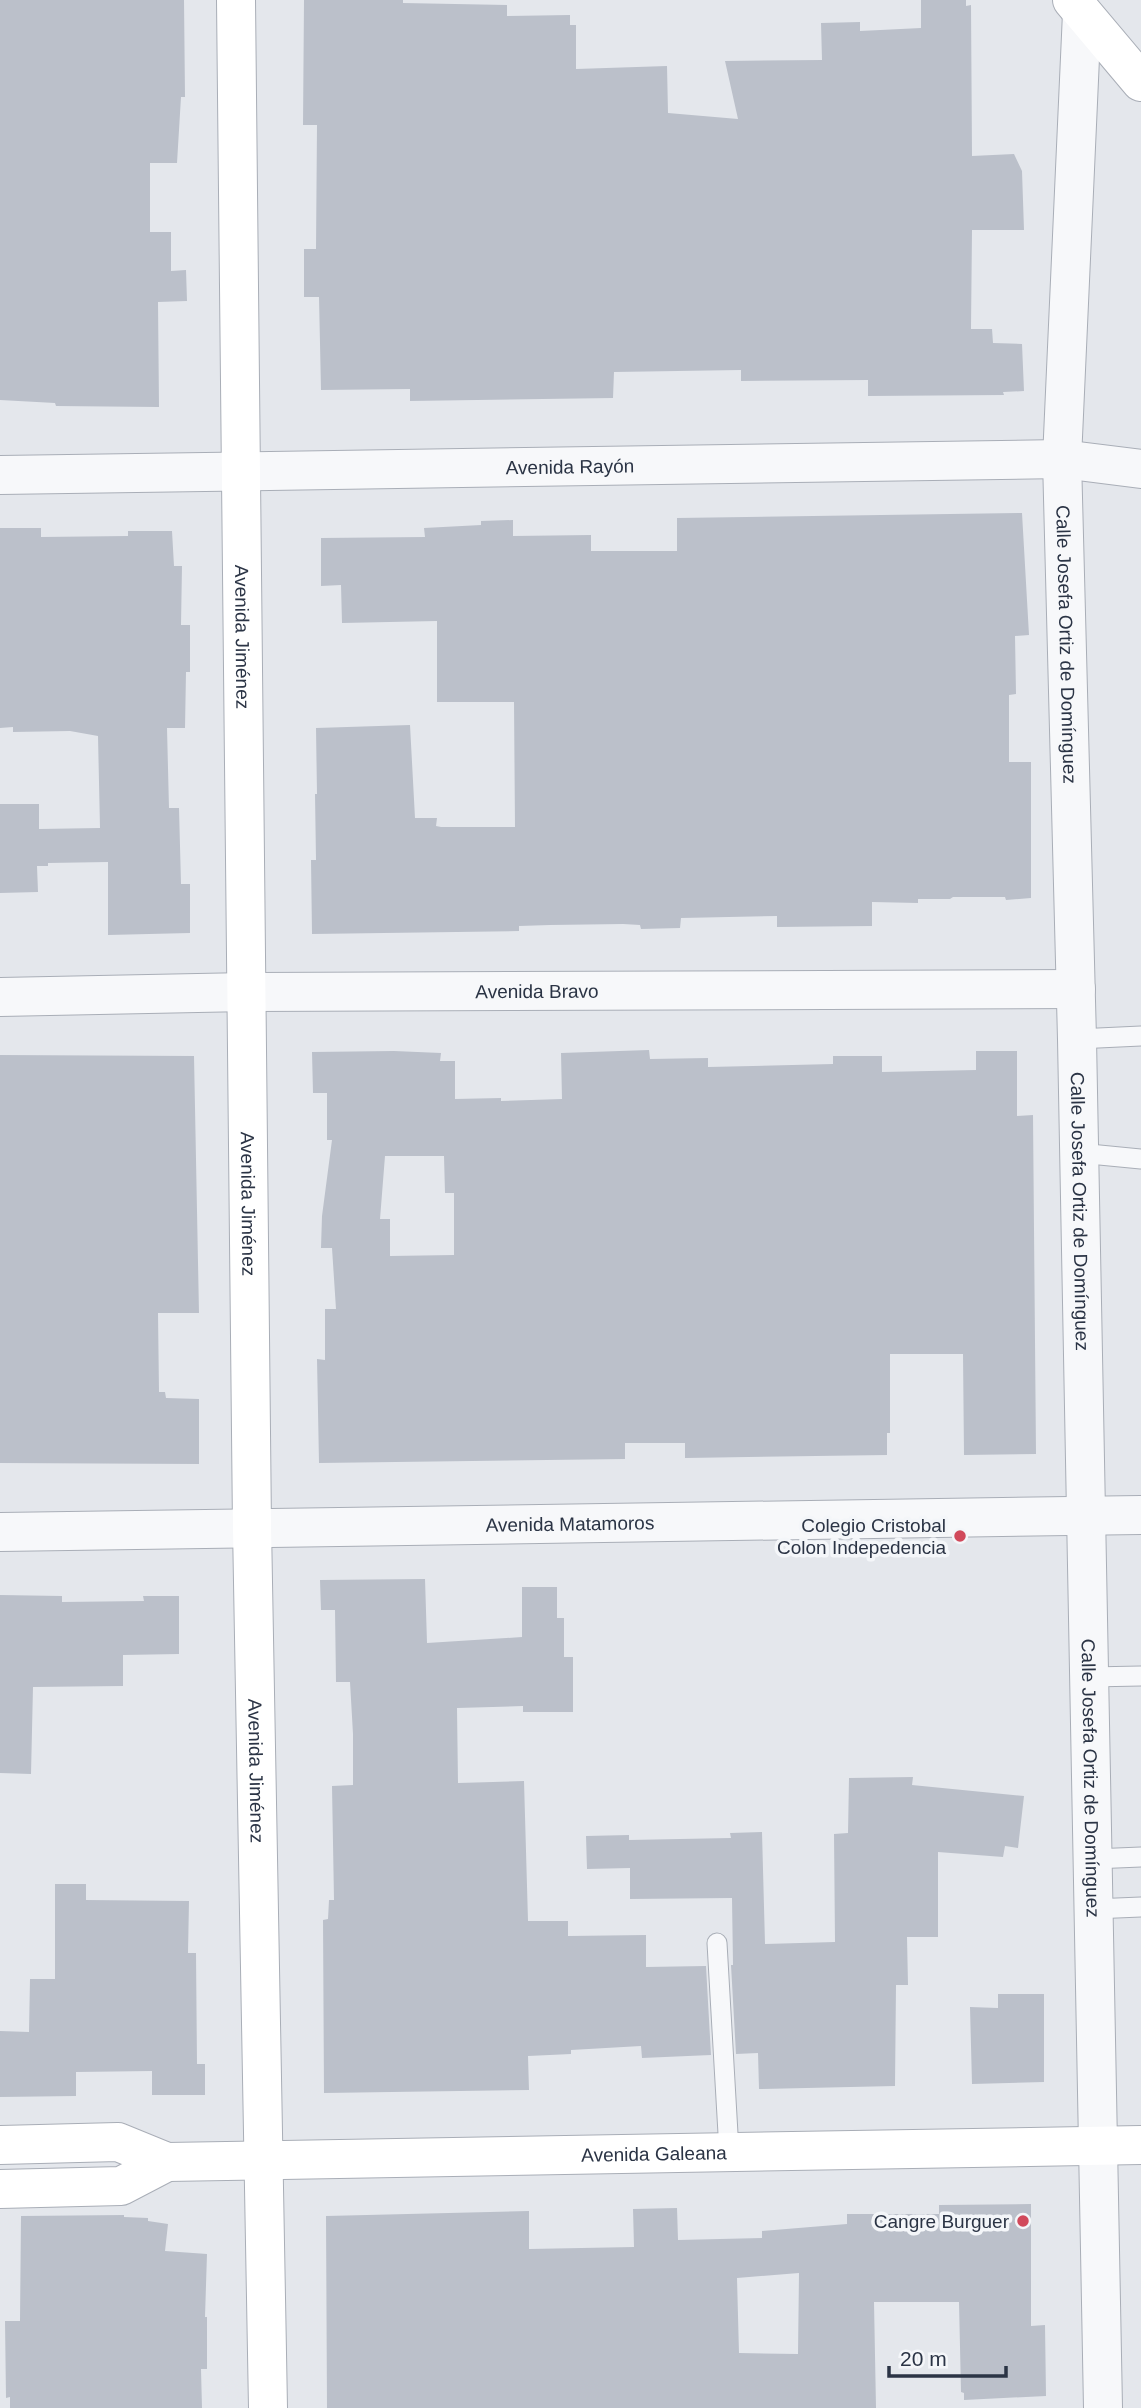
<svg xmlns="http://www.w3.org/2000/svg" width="1141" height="2408" font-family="Helvetica,sans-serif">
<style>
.building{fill:#bbc0ca;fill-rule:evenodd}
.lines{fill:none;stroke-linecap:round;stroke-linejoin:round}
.lane-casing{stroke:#a9aeb7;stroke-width:21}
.street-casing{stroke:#a9aeb7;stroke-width:40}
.secondary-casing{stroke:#a9aeb7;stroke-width:40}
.lane{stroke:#f7f8fa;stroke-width:19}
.street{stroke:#f7f8fa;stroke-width:38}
.secondary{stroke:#fff;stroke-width:38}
.poi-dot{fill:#d1495b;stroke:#f4f6f9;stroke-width:2.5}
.labels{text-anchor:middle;stroke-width:7;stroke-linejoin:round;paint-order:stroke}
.street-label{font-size:19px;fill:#2b3445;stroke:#f4f6f9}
.poi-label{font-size:19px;fill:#2b3445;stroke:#f4f6f9;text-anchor:end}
</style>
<rect width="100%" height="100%" fill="#e4e7ec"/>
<!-- building -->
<path class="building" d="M 0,0 L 184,0 L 185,97 L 181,97 L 177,163 L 150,163 L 150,232 L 171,232 L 171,271 L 186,270 L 187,301 L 158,302 L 159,407 L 56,406 L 55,403 L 0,400 Z
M 304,0 L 403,0 L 403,3 L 507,5 L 507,16 L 570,15 L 570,25 L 576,25 L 576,69 L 667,66 L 668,113 L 738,119 L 725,61 L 822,60 L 821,23 L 860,22 L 860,31 L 921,28 L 921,0 L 966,0 L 966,6 L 971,5 L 972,156 L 1014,154 L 1022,171 L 1024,230 L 972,230 L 971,329 L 992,329 L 993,343 L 1022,344 L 1024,391 L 1003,392 L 1004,395 L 868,396 L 868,380 L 741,381 L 741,370 L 614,372 L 613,398 L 410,401 L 410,389 L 321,390 L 319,297 L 304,297 L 304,249 L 316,249 L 317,125 L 303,125 Z
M 1022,513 L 1029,635 L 1015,636 L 1016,694 L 1009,695 L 1009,762 L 1031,762 L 1031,898 L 1006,900 L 1005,897 L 953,897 L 950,899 L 918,899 L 918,903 L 872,902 L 872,926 L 777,927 L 777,916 L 681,918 L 680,928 L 641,929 L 640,925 L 623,924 L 550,925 L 519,926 L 519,931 L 312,934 L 311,860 L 316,860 L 315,794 L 317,794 L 316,728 L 410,725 L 415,818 L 437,818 L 436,826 L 441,827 L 515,827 L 514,702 L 437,702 L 437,621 L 342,623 L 341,585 L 321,586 L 321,538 L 425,537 L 424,528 L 481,525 L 481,521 L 513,520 L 513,536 L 591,535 L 591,551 L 677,551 L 677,518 Z
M 0,528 L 41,528 L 41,537 L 128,536 L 128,531 L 172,531 L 174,566 L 182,566 L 181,625 L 190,625 L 190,672 L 186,672 L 185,728 L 167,728 L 169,808 L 179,808 L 181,884 L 190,884 L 190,933 L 108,935 L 108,862 L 48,863 L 48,866 L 37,866 L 38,892 L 0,893 L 0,804 L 39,804 L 39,829 L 100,828 L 98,736 L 70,731 L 13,732 L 13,727 L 0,728 Z
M 649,1050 L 650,1059 L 708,1058 L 708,1067 L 833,1064 L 833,1056 L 882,1056 L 882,1072 L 976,1070 L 976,1051 L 1017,1051 L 1017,1116 L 1033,1115 L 1036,1454 L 964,1455 L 963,1354 L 890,1354 L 890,1433 L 887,1433 L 887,1455 L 685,1458 L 685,1443 L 625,1443 L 625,1459 L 319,1463 L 317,1359 L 325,1360 L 325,1309 L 336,1309 L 332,1248 L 321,1248 L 322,1216 L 332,1140 L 327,1140 L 327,1093 L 313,1093 L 312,1052 L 394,1051 L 441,1053 L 440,1061 L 455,1061 L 455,1099 L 501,1098 L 501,1101 L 562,1099 L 561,1053 ZM 385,1156 L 444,1156 L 445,1193 L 454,1193 L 454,1255 L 390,1256 L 390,1219 L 380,1219 Z
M 0,1055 L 194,1056 L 199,1313 L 158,1313 L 159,1392 L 165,1392 L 166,1398 L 199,1399 L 199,1464 L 0,1463 Z
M 425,1579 L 427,1643 L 522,1637 L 522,1587 L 557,1587 L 557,1618 L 564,1618 L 564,1657 L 573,1657 L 573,1712 L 523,1712 L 523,1706 L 457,1708 L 458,1783 L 524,1781 L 528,1921 L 568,1921 L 568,1936 L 646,1935 L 646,1967 L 706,1966 L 711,2055 L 642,2058 L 641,2046 L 571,2050 L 571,2054 L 528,2056 L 529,2090 L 324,2093 L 323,1920 L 328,1919 L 329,1900 L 334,1900 L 332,1786 L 353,1785 L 353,1734 L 350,1682 L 336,1682 L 335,1610 L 321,1610 L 320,1580 Z
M 0,1595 L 62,1596 L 62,1602 L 144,1601 L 143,1596 L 179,1596 L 179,1654 L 123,1655 L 123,1686 L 33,1687 L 31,1774 L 0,1773 Z
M 913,1777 L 912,1785 L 1024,1796 L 1018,1848 L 1005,1846 L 1003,1857 L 938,1852 L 938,1937 L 907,1937 L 908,1985 L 896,1985 L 895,2086 L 759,2089 L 758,2053 L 736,2054 L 731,1965 L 733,1965 L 732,1898 L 630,1899 L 630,1868 L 587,1869 L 586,1836 L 629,1835 L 629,1840 L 731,1838 L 730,1833 L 762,1832 L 765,1944 L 835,1942 L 834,1834 L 848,1833 L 849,1778 Z
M 55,1884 L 86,1884 L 86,1900 L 189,1901 L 188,1953 L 196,1953 L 197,2064 L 205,2064 L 205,2095 L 152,2095 L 152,2071 L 76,2072 L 76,2096 L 0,2097 L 0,2031 L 29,2032 L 30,1979 L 55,1979 Z
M 998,1994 L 1044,1994 L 1044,2082 L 972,2084 L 970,2007 L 998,2008 Z
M 1031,2204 L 1031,2326 L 1045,2325 L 1046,2396 L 964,2400 L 964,2393 L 961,2392 L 959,2302 L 874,2302 L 876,2408 L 327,2408 L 326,2216 L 529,2211 L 529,2249 L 634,2247 L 633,2209 L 677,2208 L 678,2240 L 762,2238 L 762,2231 L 847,2224 L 847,2214 L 939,2214 L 939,2205 ZM 799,2273 L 798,2354 L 739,2353 L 737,2278 Z
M 124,2215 L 124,2217 L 148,2218 L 148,2221 L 168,2224 L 165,2251 L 207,2254 L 205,2317 L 207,2317 L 207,2369 L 201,2369 L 202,2408 L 10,2408 L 10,2397 L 6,2398 L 5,2321 L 20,2321 L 21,2216 Z"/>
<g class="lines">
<defs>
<path id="lane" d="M 1077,1039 L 1141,1036
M 1079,1153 L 1141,1159
M 1090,1677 L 1141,1676
M 1093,1859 L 1141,1857
M 1093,1909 L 1141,1907
M 717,1943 L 729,2151"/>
<g id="street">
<path id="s1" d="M 1082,13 L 1062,459 L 1077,1039 L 1103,2408"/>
<path id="s2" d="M 0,475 L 1062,459 L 1141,469"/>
<path id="s3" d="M 0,997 L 247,992 L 1076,989"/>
<path id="s4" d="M 0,1532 L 1141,1515"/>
</g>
<g id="secondary">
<path id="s5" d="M 236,0 L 252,1527 L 268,2408"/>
<path d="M 1072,0 L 1141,82"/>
<path id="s6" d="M 0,2145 L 118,2142 L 167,2162 L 1141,2145"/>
<path d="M 0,2189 L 121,2186 L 167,2162"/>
</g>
</defs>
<!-- lane casing -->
<use href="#lane" class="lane-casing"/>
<!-- street casing -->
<use href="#street" class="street-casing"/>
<!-- secondary casing -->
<use href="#secondary" class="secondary-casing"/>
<!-- lane -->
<use href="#lane" class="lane"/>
<!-- street -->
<use href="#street" class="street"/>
<!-- secondary -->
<use href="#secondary" class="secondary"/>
</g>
<!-- markers -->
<g class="poi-dot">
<circle cx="960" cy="1536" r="7"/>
<circle cx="1023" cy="2221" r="7"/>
</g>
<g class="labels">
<!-- street labels -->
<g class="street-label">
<text dy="7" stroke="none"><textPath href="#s2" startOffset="570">Avenida Rayón</textPath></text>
<text dy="7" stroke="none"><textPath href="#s5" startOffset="637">Avenida Jiménez</textPath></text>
<text dy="7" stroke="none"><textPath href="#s1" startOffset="632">Calle Josefa Ortiz de Domínguez</textPath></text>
<text dy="7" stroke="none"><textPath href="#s3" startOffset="537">Avenida Bravo</textPath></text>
<text dy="7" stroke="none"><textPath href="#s5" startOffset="1204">Avenida Jiménez</textPath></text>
<text dy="7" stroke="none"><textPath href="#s1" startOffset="1199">Calle Josefa Ortiz de Domínguez</textPath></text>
<text dy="7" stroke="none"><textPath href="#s4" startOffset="570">Avenida Matamoros</textPath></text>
<text dy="7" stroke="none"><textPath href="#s5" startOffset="1771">Avenida Jiménez</textPath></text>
<text dy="7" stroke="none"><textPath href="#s1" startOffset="1766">Calle Josefa Ortiz de Domínguez</textPath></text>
<text dy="7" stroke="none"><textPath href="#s6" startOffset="658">Avenida Galeana</textPath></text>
</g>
<!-- poi labels -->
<g class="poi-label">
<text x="946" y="1532">Colegio Cristobal<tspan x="946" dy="22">Colon Indepedencia</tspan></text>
<text x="1009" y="2228">Cangre Burguer</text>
</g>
</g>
<!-- scale -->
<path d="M889 2366v10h117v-10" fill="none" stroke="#2b3445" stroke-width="3.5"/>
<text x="900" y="2366" font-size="21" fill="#2b3445" stroke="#f4f6f9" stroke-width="5" paint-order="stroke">20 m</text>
</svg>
